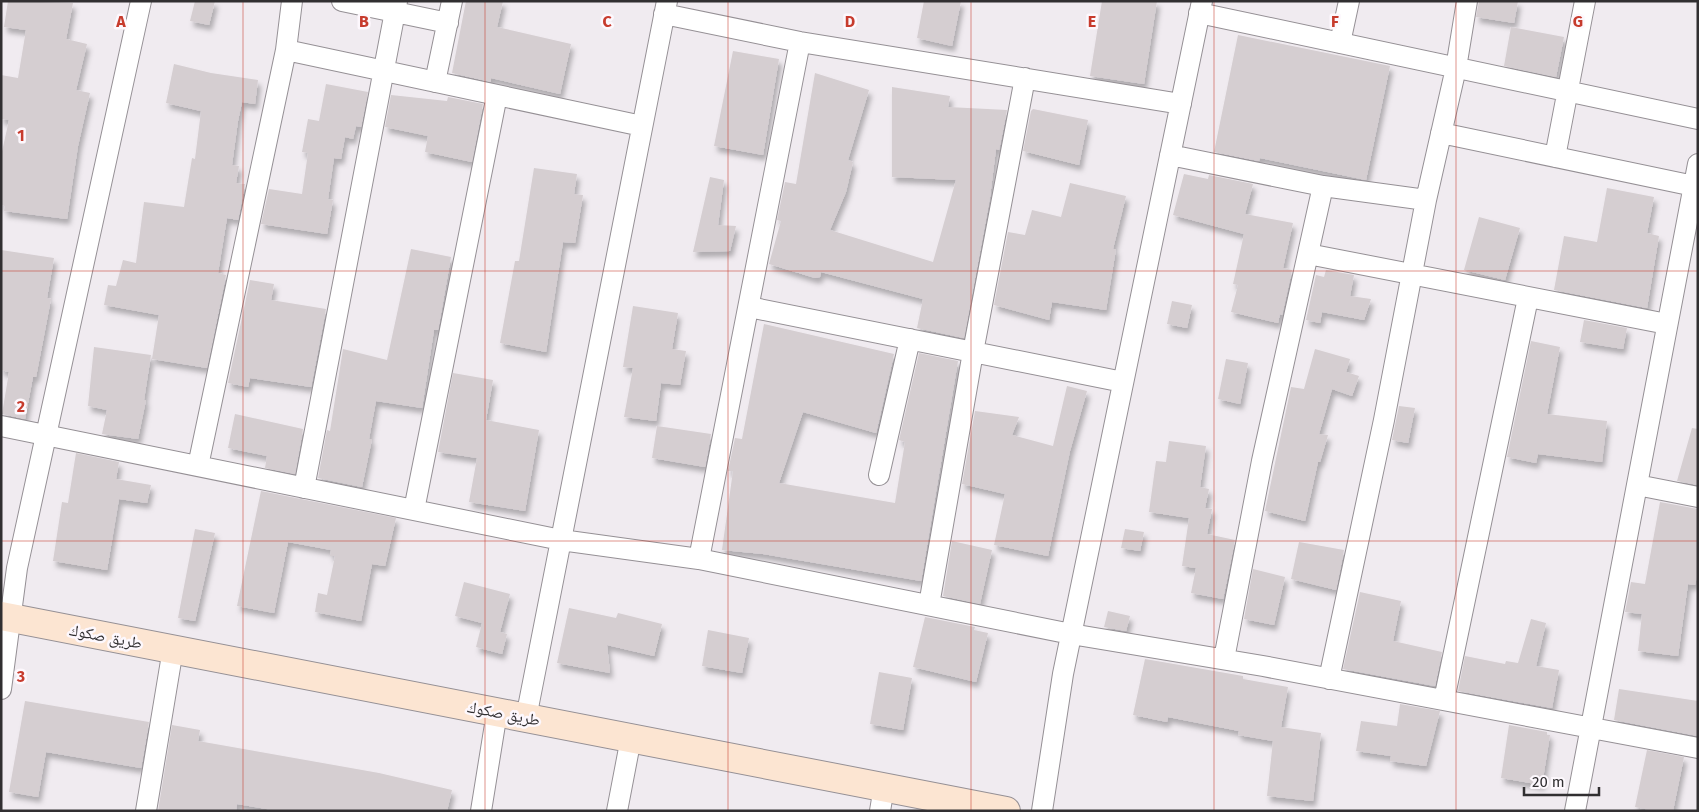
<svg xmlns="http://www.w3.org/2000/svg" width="1699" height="812" font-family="'Fira Sans','Noto Naskh Arabic',sans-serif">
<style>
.building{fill:#d5ced1;filter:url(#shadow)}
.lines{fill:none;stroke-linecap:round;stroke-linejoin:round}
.street-casing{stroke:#959095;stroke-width:22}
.secondary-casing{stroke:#959095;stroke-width:30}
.street{stroke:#fff;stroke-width:20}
.secondary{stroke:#fce5d2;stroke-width:28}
.grid{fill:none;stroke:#c73b2d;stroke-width:1;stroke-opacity:0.55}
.labels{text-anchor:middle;stroke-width:5;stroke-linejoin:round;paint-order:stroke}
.street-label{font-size:16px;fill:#312f31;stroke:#fdf8fd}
.grid-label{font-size:16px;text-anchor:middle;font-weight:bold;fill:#c73b2d;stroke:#fdf8fd;stroke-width:5;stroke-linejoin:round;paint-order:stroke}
</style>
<defs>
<filter id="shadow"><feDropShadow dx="3" dy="5.5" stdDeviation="2.5" flood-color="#0004"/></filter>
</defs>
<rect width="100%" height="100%" fill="#f0ebf0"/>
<!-- building -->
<path class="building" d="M 8,1 L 73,3 L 66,39 L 87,44 L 76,90 L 90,93 L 78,146 L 67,219 L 4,211 L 5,206 L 1,205 L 1,156 L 9,120 L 1,119 L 1,75 L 18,78 L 26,30 L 4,27 Z
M 195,1 L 215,1 L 209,25 L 190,21 Z
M 466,1 L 503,1 L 497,27 L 571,44 L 560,94 L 491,78 L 491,82 L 452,73 Z
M 924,1 L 961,1 L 952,46 L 917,38 Z
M 1102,1 L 1157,1 L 1144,84 L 1090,76 Z
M 1479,1 L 1518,1 L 1514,23 L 1476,17 Z
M 1511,27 L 1564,37 L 1556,77 L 1504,66 Z
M 1238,35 L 1390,66 L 1366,180 L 1260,158 L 1259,161 L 1214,152 Z
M 733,51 L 779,59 L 763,155 L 714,146 Z
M 174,64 L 211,73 L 258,80 L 255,104 L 242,102 L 238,121 L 232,165 L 239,166 L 236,183 L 245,184 L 238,220 L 227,218 L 218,273 L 226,275 L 207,368 L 152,359 L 159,315 L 104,305 L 108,285 L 116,286 L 123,260 L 136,263 L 144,202 L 184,207 L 192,158 L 195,159 L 201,111 L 166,103 Z
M 815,73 L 869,90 L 848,160 L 853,162 L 846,192 L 830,230 L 933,262 L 956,180 L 892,177 L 892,87 L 950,96 L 948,107 L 1007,110 L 999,150 L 996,149 L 990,197 L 964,338 L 917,328 L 923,299 L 821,272 L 820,277 L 815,278 L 769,264 L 781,221 L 777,220 L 785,182 L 796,184 Z
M 326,84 L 368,92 L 361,127 L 356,126 L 353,139 L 345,137 L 341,159 L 334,158 L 328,199 L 333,200 L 327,234 L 261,224 L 269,189 L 302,194 L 308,153 L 302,152 L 308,119 L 319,121 Z
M 391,95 L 447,101 L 448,97 L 483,104 L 472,162 L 425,152 L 428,136 L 385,127 Z
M 1033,109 L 1088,120 L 1079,165 L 1023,151 L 1031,111 Z
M 534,168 L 577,174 L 574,194 L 583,195 L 575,243 L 563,242 L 546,352 L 500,343 L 515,261 L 519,261 Z
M 1184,174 L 1208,179 L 1209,175 L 1253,184 L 1245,214 L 1293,223 L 1283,268 L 1292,270 L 1282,315 L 1280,314 L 1278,323 L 1231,312 L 1238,285 L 1233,284 L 1244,234 L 1173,215 Z
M 710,177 L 724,180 L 718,225 L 736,226 L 730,251 L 693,252 Z
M 1070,183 L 1126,196 L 1113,249 L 1116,249 L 1106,310 L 1052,302 L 1049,320 L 994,305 L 1008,232 L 1025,235 L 1032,210 L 1061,217 Z
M 1607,188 L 1654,197 L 1647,233 L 1659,236 L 1647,308 L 1554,290 L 1564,236 L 1597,242 Z
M 1479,217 L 1520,228 L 1505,280 L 1464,270 Z
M 411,249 L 451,257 L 438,330 L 434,330 L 422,408 L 376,401 L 369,439 L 372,439 L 362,487 L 318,478 L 327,430 L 330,431 L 343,349 L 387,360 Z
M 1,250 L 54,258 L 47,298 L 51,299 L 43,341 L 36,377 L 33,377 L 25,419 L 2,414 L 9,372 L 1,370 Z
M 1326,270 L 1354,275 L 1350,296 L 1371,299 L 1364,320 L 1322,312 L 1320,323 L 1306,320 L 1316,275 L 1324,277 Z
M 250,280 L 274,284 L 271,300 L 326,309 L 311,387 L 250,378 L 248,387 L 228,383 Z
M 1172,301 L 1192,305 L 1187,328 L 1167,324 Z
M 633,306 L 678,313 L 672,349 L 686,351 L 680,385 L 661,383 L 656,421 L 624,417 L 633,368 L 623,367 Z
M 1584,320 L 1627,328 L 1623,349 L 1580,342 Z
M 764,324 L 894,354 L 876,433 L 803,412 L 779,483 L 895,503 L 905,442 L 899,440 L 919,353 L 958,361 L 921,581 L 763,554 L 722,550 L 733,471 L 728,471 L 735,438 L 742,439 Z
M 1531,341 L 1560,347 L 1547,414 L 1607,421 L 1602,462 L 1538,454 L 1536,463 L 1507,457 Z
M 94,347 L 151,355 L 144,400 L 146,400 L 138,439 L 102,434 L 107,410 L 88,406 Z
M 1315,349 L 1350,359 L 1346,372 L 1359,376 L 1352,396 L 1332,389 L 1319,434 L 1328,435 L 1320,462 L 1318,462 L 1305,521 L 1265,511 L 1291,387 L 1304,389 Z
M 1226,359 L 1248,363 L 1240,404 L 1218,399 Z
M 453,373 L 493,380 L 486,420 L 539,430 L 525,511 L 469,502 L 477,458 L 438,452 Z
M 1067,386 L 1087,391 L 1070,451 L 1048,556 L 994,545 L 1005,494 L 962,484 L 975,411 L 1019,417 L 1012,435 L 1053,446 Z
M 1399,406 L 1415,408 L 1408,443 L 1392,440 Z
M 235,414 L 303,429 L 295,474 L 265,468 L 267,456 L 228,448 Z
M 657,426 L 711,434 L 705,467 L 652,458 Z
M 1692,428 L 1698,429 L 1698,485 L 1677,481 Z
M 1169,441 L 1206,446 L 1200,487 L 1209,489 L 1205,508 L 1212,509 L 1207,534 L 1235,540 L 1223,599 L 1191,593 L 1196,568 L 1182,566 L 1189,518 L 1149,512 L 1156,461 L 1166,462 Z
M 76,453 L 119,462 L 116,479 L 151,485 L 147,503 L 119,499 L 107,570 L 53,561 L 62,502 L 68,503 Z
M 261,491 L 396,518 L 385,566 L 372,564 L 361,621 L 315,612 L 318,593 L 327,595 L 335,556 L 330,556 L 331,550 L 288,542 L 274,613 L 237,606 Z
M 1660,502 L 1698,509 L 1698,572 L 1695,585 L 1688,584 L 1678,656 L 1638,651 L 1642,614 L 1625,612 L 1631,582 L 1645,584 Z
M 195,529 L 215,533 L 195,621 L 178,618 Z
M 1125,529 L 1144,532 L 1140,551 L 1121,548 Z
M 952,541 L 992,550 L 980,604 L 943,596 Z
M 1299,542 L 1344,550 L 1336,590 L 1291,579 Z
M 1253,569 L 1285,577 L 1274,625 L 1244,619 Z
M 464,582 L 510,594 L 500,632 L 507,634 L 502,654 L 476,647 L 482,623 L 455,616 Z
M 1360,592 L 1401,601 L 1393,641 L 1442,652 L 1435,686 L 1343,669 Z
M 569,608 L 616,618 L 618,613 L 662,624 L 654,656 L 607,645 L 610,673 L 557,663 Z
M 1108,611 L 1130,616 L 1126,631 L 1104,627 Z
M 925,617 L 975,627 L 974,630 L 988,633 L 976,682 L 913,667 Z
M 1531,619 L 1546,623 L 1536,666 L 1559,670 L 1552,708 L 1458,691 L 1465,656 L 1505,664 L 1506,661 L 1518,663 Z
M 708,630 L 749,638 L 742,673 L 702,666 Z
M 1145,659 L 1243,676 L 1243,679 L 1288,687 L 1281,727 L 1321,733 L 1313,801 L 1267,796 L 1273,741 L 1238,735 L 1239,731 L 1168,717 L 1167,722 L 1133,715 Z
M 879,672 L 912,678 L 903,730 L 870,724 Z
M 1619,689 L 1698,701 L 1698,736 L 1614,720 Z
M 25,701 L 149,722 L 141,768 L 46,752 L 38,797 L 9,792 Z
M 1400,704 L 1440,711 L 1426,766 L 1390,761 L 1391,756 L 1356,751 L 1361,721 L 1397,726 Z
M 172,725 L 200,730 L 198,741 L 379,773 L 452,790 L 447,811 L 278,811 L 237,804 L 236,811 L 158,811 Z
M 1509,725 L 1547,732 L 1547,735 L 1550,735 L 1542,785 L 1501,778 Z
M 1647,750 L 1684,757 L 1673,811 L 1655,811 L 1635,807 Z"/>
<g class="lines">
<defs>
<path id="street" d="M 342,1 L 448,23
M 1199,13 L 1698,119
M 664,14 L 800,42 L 1181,104
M 1340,43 L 1349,1
M 286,50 L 642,126
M 435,82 L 452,1
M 1441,133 L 1694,186
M 1170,155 L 1323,186 L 1262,461 L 1224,659
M 1555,157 L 1585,1
M 1323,186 L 1426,200 L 1384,420 L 1329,679
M 1426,200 L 1456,68 L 1467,1
M 1308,254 L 1667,324
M 749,307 L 1123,382
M 1,426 L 561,540 L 699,559 L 1071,634 L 1263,666 L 1698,748
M 198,466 L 286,50 L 292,1
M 879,475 L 910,339
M 1637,485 L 1698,497
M 304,488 L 397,1
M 414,510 L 497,95
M 699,559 L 800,42
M 929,605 L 973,352 L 1025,78
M 1,689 L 17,568 L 141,1
M 1444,700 L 1528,298
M 526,718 L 667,1
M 146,811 L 173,649
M 481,811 L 497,712
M 617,811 L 631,738
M 880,811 L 884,787
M 1042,811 L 1063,674 L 1202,1
M 1575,811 L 1698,164"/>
<path id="secondary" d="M 1,616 L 1006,811"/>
</defs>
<!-- street casing -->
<use href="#street" class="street-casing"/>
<!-- secondary casing -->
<use href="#secondary" class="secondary-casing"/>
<!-- street -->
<use href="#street" class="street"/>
<!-- secondary -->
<use href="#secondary" class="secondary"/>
</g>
<!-- grid -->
<path class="grid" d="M 243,1 L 243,811M 485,1 L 485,811M 728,1 L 728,811M 971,1 L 971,811M 1214,1 L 1214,811M 1456,1 L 1456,811M 1,271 L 1698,271M 1,541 L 1698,541"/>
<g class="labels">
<!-- street labels -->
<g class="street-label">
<text transform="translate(106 636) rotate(11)" y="6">طريق صكوك</text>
<text transform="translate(504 713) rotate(11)" y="6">طريق صكوك</text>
</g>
</g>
<g class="grid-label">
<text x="121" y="27">A</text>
<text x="364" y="27">B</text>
<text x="607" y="27">C</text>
<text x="850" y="27">D</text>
<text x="1092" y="27">E</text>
<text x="1335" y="27">F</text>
<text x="1578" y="27">G</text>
<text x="21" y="141">1</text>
<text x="21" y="412">2</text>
<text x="21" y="682">3</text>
</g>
<!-- border -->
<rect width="1699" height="812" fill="none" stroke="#312f31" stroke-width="5"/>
<!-- scale -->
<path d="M1524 787v8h75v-8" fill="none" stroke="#312f31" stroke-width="2.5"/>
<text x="1532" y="787" font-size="15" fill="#312f31" stroke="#fdf8fd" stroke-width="4" paint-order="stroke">20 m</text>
</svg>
